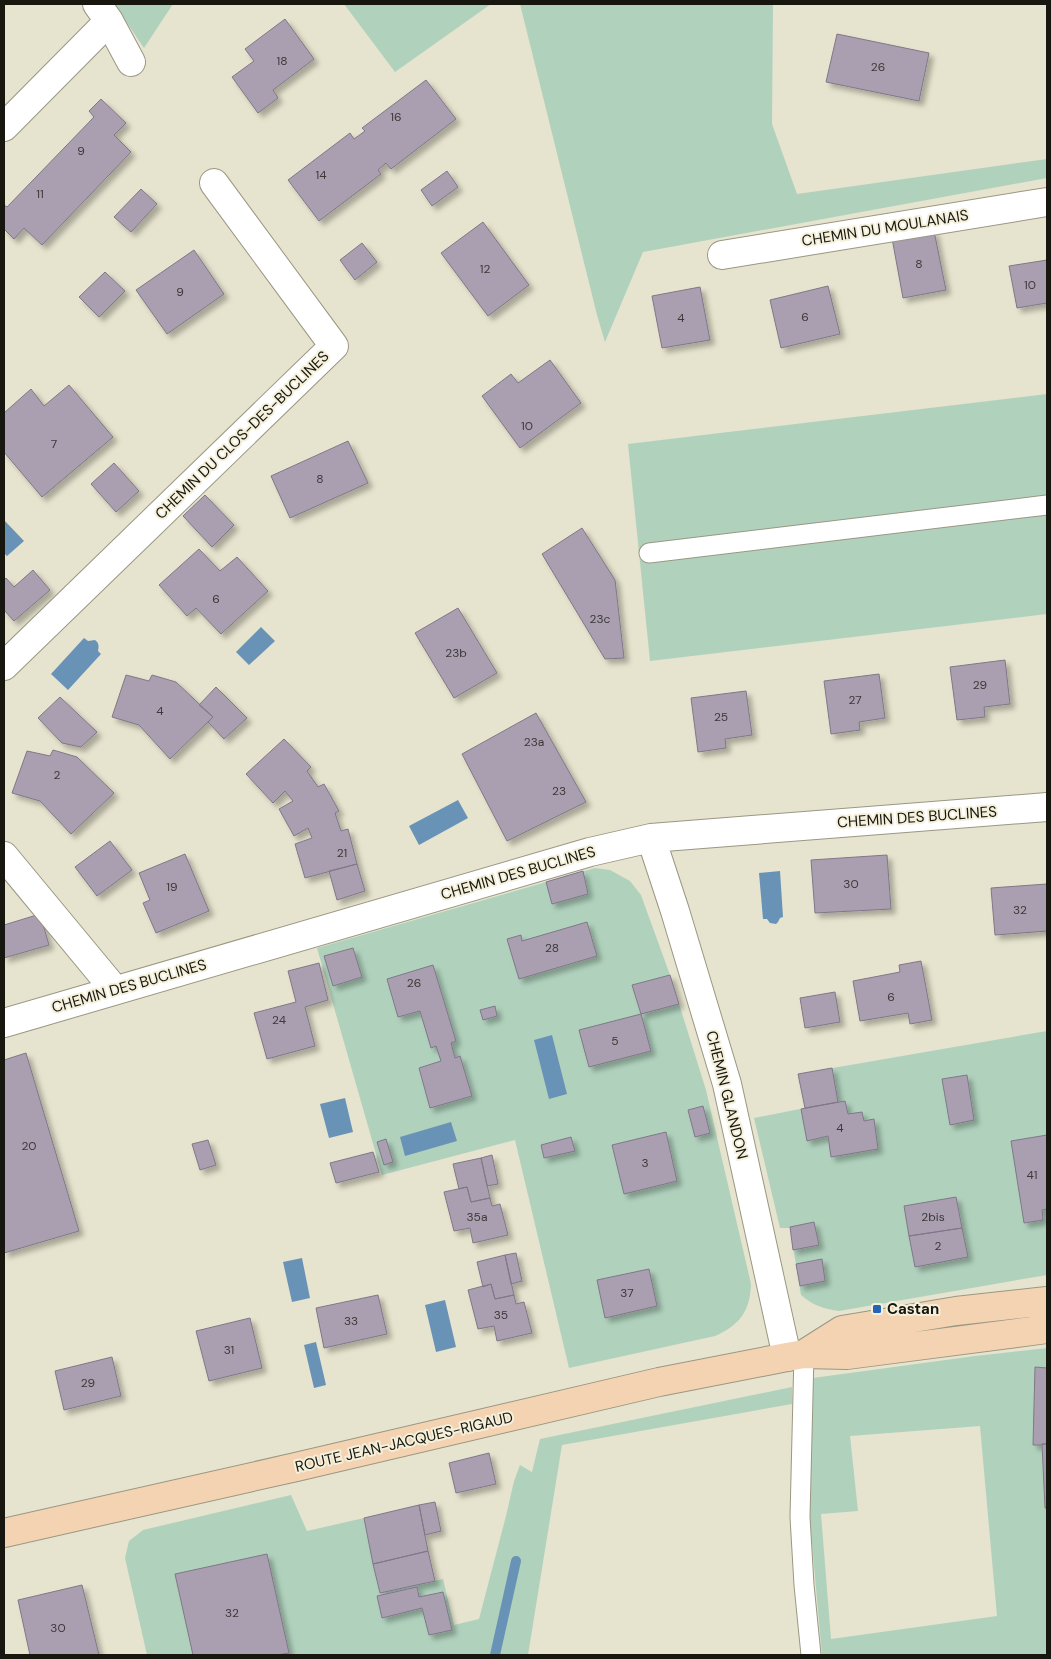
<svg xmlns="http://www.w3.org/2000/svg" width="1051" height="1659" font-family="'DM Sans',sans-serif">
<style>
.green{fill:#b0d2bd;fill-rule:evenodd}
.water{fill:#6993b6}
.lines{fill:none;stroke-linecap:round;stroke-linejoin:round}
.stream{stroke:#6993b6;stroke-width:10}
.building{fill:#a99fb1;stroke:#807788;filter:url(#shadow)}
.lane-casing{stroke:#9a9783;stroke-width:21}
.street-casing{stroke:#9a9783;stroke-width:30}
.secondary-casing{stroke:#9a9783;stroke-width:30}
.lane{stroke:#fff;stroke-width:19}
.street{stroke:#fff;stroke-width:28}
.secondary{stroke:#f4d3b2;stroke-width:28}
.poi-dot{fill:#2565b6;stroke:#f4f0db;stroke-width:2}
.labels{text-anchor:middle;stroke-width:4;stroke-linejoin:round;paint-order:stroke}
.number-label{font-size:12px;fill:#3c3938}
.street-label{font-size:15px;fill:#18170f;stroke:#f4f0db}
.poi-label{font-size:15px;font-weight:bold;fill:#18170f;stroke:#f4f0db;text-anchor:start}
</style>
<defs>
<filter id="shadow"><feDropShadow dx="4.5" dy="4.5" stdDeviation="2.5" flood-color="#0004"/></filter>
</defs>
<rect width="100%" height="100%" fill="#e6e3ce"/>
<!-- green -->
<path class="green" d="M 114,4 L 173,4 L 144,48 Z
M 344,4 L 491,4 L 395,72 Z
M 520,4 L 773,4 L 772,124 L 797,194 L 1047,159 L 1047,178 L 643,252 L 605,342 L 597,315 Z
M 1047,394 L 1047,614 L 650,661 L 628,444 Z
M 595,868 L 610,870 L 630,881 L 641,895 L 670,975 L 706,1090 L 751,1284 C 750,1311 740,1325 715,1336 L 569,1368 L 515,1140 L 382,1175 L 317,948 Z
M 1047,1031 L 1047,1275 L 839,1311 C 824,1309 812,1305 801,1295 L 790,1228 L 780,1228 L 754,1118 L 805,1108 L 798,1074 Z
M 1047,1348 L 1047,1655 L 822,1655 L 809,1510 L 813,1378 L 975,1356 ZM 980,1426 L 997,1616 L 831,1639 L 821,1514 L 858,1511 L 850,1436 Z
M 792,1387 L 792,1404 L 562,1445 L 528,1655 L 147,1655 L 125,1558 L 129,1541 L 143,1530 L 291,1495 L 307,1531 L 364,1518 L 380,1593 L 443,1579 L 454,1625 L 479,1619 L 506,1516 L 514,1481 L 520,1465 L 532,1472 L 540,1439 Z"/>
<!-- water -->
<path class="water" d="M 4,520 L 24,541 L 7,556 L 4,553 Z
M 261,627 L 275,641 L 249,665 L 236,652 Z
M 84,638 L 88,641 L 95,640 C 99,643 99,646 98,651 L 101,654 L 68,690 L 51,674 Z
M 458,800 L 468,818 L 419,845 L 409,826 Z
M 780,871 L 783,917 L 780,918 L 778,922 L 776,924 L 770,923 L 767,919 L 763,919 L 759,873 Z
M 552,1035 L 567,1094 L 549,1099 L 534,1040 Z
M 345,1098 L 353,1132 L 329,1138 L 320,1104 Z
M 451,1122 L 457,1141 L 405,1156 L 400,1137 Z
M 302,1258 L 310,1298 L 292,1302 L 283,1262 Z
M 445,1300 L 456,1347 L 436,1352 L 425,1305 Z
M 316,1342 L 326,1385 L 314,1388 L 304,1345 Z"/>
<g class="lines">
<!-- stream -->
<path class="stream" d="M 495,1655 L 516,1561"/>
</g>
<!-- building -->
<path class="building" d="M 285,19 L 314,59 L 273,90 L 278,98 L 258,113 L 232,77 L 254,61 L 245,49 Z
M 837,34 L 929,53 L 919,101 L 826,82 Z
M 426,80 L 456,119 L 391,169 L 386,163 L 378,170 L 381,174 L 319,221 L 288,180 L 350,133 L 354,139 L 365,131 L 362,128 Z
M 101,99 L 126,123 L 114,135 L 131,152 L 42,245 L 24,228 L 14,239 L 4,229 L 4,205 L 7,207 L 94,117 L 89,111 Z
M 447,171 L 458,187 L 432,206 L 421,190 Z
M 141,189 L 157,204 L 131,232 L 114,217 Z
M 483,222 L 529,285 L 488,316 L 441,253 Z
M 934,231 L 946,290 L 903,298 L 892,238 Z
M 362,243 L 377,262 L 355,280 L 340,260 Z
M 194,250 L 224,294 L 167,334 L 136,290 Z
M 1047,260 L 1047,303 L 1017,308 L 1009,266 Z
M 105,272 L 125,291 L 99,317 L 79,297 Z
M 828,286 L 840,334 L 781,348 L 770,300 Z
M 700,287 L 710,340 L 662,348 L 652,296 Z
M 550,360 L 581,403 L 520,448 L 482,396 L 511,374 L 518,383 Z
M 69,385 L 113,437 L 42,497 L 4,452 L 4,413 L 31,389 L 44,406 Z
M 348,441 L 368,483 L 290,518 L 271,476 Z
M 114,463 L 139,491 L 116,512 L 91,484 Z
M 205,495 L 234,525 L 212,547 L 183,516 Z
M 582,528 L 615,580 L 624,658 L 605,659 L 542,554 Z
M 199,549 L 220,571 L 237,557 L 268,591 L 221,634 L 196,608 L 187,616 L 159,585 Z
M 33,570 L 50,590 L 14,621 L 4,610 L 4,580 L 6,578 L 14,587 Z
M 458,608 L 497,673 L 454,698 L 415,633 Z
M 1005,660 L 1010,704 L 984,707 L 985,717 L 957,720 L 950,667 Z
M 879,674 L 885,718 L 859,722 L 860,730 L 831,734 L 824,681 Z
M 126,675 L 149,681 L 152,675 L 176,682 L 213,717 L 170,759 L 139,725 L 112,717 Z
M 216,687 L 247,718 L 224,739 L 208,722 L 213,717 L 199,705 Z
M 746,691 L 752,735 L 725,739 L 726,748 L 698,752 L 691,698 Z
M 60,697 L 97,732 L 81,747 L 62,743 L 38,718 Z
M 536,713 L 586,802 L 507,841 L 462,754 Z
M 284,739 L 311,767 L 307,771 L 318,787 L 324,784 L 339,811 L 335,813 L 341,831 L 348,829 L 357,864 L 305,878 L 295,844 L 312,838 L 308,828 L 294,836 L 279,809 L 293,801 L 285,791 L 273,803 L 246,774 Z
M 53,750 L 77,757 L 114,793 L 71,834 L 40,801 L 12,793 L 27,751 L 50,756 Z
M 110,841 L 132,870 L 97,896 L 75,867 Z
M 185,854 L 209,911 L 156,933 L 143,903 L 150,900 L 139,873 Z
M 887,855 L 891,909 L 815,913 L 811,860 Z
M 357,864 L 365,891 L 337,900 L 329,871 Z
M 583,871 L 588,894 L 552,904 L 546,882 Z
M 1047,884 L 1047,931 L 995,935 L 991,888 Z
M 40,914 L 49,945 L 4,958 L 4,925 Z
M 587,922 L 597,956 L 519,979 L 507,939 L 521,935 L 522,941 Z
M 353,948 L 362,977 L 333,986 L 324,956 Z
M 921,961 L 932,1020 L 910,1024 L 908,1013 L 860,1021 L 853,981 L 900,972 L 899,965 Z
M 319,963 L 328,1000 L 305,1007 L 315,1046 L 267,1059 L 254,1013 L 296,1002 L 288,971 Z
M 433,965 L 456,1041 L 451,1043 L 455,1058 L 460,1056 L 472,1096 L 430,1108 L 419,1068 L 441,1061 L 436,1046 L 431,1048 L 420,1011 L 398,1017 L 387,979 Z
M 670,975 L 679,1004 L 641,1014 L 632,985 Z
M 835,992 L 840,1022 L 805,1028 L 800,998 Z
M 495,1006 L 497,1016 L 483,1020 L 480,1010 Z
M 641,1014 L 651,1051 L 589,1067 L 579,1030 Z
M 26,1053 L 79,1231 L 4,1253 L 4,1060 Z
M 832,1068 L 838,1102 L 805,1108 L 798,1074 Z
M 967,1075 L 974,1120 L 950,1125 L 942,1079 Z
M 845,1101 L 848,1114 L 862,1112 L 864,1121 L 874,1119 L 878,1149 L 831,1157 L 828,1136 L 807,1141 L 801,1109 Z
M 703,1106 L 710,1133 L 695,1137 L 688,1110 Z
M 666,1132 L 677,1181 L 624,1194 L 612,1145 Z
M 1047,1135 L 1047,1209 L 1042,1210 L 1043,1220 L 1024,1223 L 1011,1141 Z
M 571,1137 L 575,1151 L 544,1158 L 541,1145 Z
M 386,1139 L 393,1162 L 384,1165 L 377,1142 Z
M 208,1140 L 216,1165 L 200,1170 L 192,1144 Z
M 373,1152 L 379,1172 L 336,1183 L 330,1163 Z
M 492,1155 L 498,1184 L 487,1186 L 481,1158 Z
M 481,1158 L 490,1198 L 471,1202 L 467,1187 L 459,1189 L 453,1164 Z
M 467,1187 L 471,1202 L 490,1198 L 492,1206 L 500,1204 L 508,1235 L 473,1243 L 470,1228 L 454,1231 L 444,1192 Z
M 956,1197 L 962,1228 L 909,1236 L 904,1206 Z
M 814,1222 L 819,1245 L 793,1250 L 790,1227 Z
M 962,1228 L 968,1257 L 915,1267 L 909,1236 Z
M 516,1253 L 522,1281 L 511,1284 L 505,1255 Z
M 505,1255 L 514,1295 L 495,1299 L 491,1284 L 483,1287 L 477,1262 Z
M 822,1259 L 825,1281 L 800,1286 L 796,1264 Z
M 649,1269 L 657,1306 L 605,1318 L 597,1280 Z
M 491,1284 L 495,1299 L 514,1295 L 516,1304 L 524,1302 L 532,1333 L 497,1341 L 494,1326 L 478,1329 L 468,1290 Z
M 378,1295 L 387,1334 L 324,1348 L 316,1308 Z
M 250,1318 L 262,1368 L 209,1381 L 196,1331 Z
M 112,1357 L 121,1396 L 64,1410 L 55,1371 Z
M 1035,1367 L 1047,1368 L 1047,1444 L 1042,1444 L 1041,1445 L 1033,1445 Z
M 1042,1444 L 1047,1444 L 1047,1508 L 1045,1508 Z
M 489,1453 L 496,1484 L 456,1493 L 449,1463 Z
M 435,1502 L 441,1531 L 425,1535 L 419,1505 Z
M 419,1505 L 428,1551 L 373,1564 L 364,1518 Z
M 428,1551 L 435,1581 L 380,1593 L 373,1564 Z
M 267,1554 L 289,1653 L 277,1655 L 193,1655 L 175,1574 Z
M 82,1585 L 99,1655 L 30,1655 L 18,1600 Z
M 417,1587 L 419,1597 L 443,1592 L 452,1630 L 429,1635 L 422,1608 L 382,1618 L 377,1596 Z"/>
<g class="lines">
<defs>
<path id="lane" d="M 649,553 L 1047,505
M 804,1354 L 800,1517 L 804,1585 L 811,1655"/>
<path id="street" d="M 97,4 L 109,21 L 131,62
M 4,127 L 109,21
M 722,255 L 1047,202
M 4,666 L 334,346 L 214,183
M 651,838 L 675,911 L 727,1084 L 787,1357
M 4,856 L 115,990
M 4,1023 L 590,852 L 651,838 L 1047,807"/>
<path id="secondary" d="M 804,1354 L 842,1330 L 956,1311 L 1047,1301
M 4,1533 L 296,1467 L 659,1382 L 787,1357 L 804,1354 L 847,1355 L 1047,1329"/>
</defs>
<!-- lane casing -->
<use href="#lane" class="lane-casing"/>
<!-- street casing -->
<use href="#street" class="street-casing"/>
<!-- secondary casing -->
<use href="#secondary" class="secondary-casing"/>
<!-- lane -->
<use href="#lane" class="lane"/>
<!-- street -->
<use href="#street" class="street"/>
<!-- secondary -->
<use href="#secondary" class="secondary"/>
</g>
<!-- markers -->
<rect class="poi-dot" x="872" y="1304" width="10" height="10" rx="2.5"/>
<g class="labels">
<!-- number labels -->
<g class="number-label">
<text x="282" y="65">18</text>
<text x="878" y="71">26</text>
<text x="396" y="121">16</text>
<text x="81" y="155">9</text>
<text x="321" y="179">14</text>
<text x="40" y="198">11</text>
<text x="919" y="268">8</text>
<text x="485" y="273">12</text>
<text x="1030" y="289">10</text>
<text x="180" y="296">9</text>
<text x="805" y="321">6</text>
<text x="681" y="322">4</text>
<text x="527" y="430">10</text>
<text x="54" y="448">7</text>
<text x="320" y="483">8</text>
<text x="216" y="603">6</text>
<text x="600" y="623">23c</text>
<text x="456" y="657">23b</text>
<text x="980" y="689">29</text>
<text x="855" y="704">27</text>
<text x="160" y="715">4</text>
<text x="721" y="721">25</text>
<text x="534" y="746">23a</text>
<text x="57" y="779">2</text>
<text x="559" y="795">23</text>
<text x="342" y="857">21</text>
<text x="851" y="888">30</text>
<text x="172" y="891">19</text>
<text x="1020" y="914">32</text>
<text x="552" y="952">28</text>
<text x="414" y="987">26</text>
<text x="891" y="1001">6</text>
<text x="279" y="1024">24</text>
<text x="615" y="1045">5</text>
<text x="840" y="1132">4</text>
<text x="29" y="1150">20</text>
<text x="645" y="1167">3</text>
<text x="1032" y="1179">41</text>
<text x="477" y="1221">35a</text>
<text x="933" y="1221">2bis</text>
<text x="938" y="1250">2</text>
<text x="627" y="1297">37</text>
<text x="501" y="1319">35</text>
<text x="351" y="1325">33</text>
<text x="229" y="1354">31</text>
<text x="88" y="1387">29</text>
<text x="232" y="1617">32</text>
<text x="58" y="1632">30</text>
</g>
<!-- street labels -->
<g class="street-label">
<text transform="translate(885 228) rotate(-9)" y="5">CHEMIN DU MOULANAIS</text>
<text transform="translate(242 435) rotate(-44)" y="5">CHEMIN DU CLOS-DES-BUCLINES</text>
<text transform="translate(917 817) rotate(-4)" y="5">CHEMIN DES BUCLINES</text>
<text transform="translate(518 873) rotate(-16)" y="5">CHEMIN DES BUCLINES</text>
<text transform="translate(129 986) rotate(-16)" y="5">CHEMIN DES BUCLINES</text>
<text transform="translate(727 1095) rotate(76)" y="5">CHEMIN GLANDON</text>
<text transform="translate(404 1442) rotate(-13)" y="5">ROUTE JEAN-JACQUES-RIGAUD</text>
</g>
<!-- poi labels -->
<g class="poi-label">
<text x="887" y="1314">Castan</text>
</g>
</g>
<!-- border -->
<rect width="1051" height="1659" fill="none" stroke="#18170f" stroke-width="10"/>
</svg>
